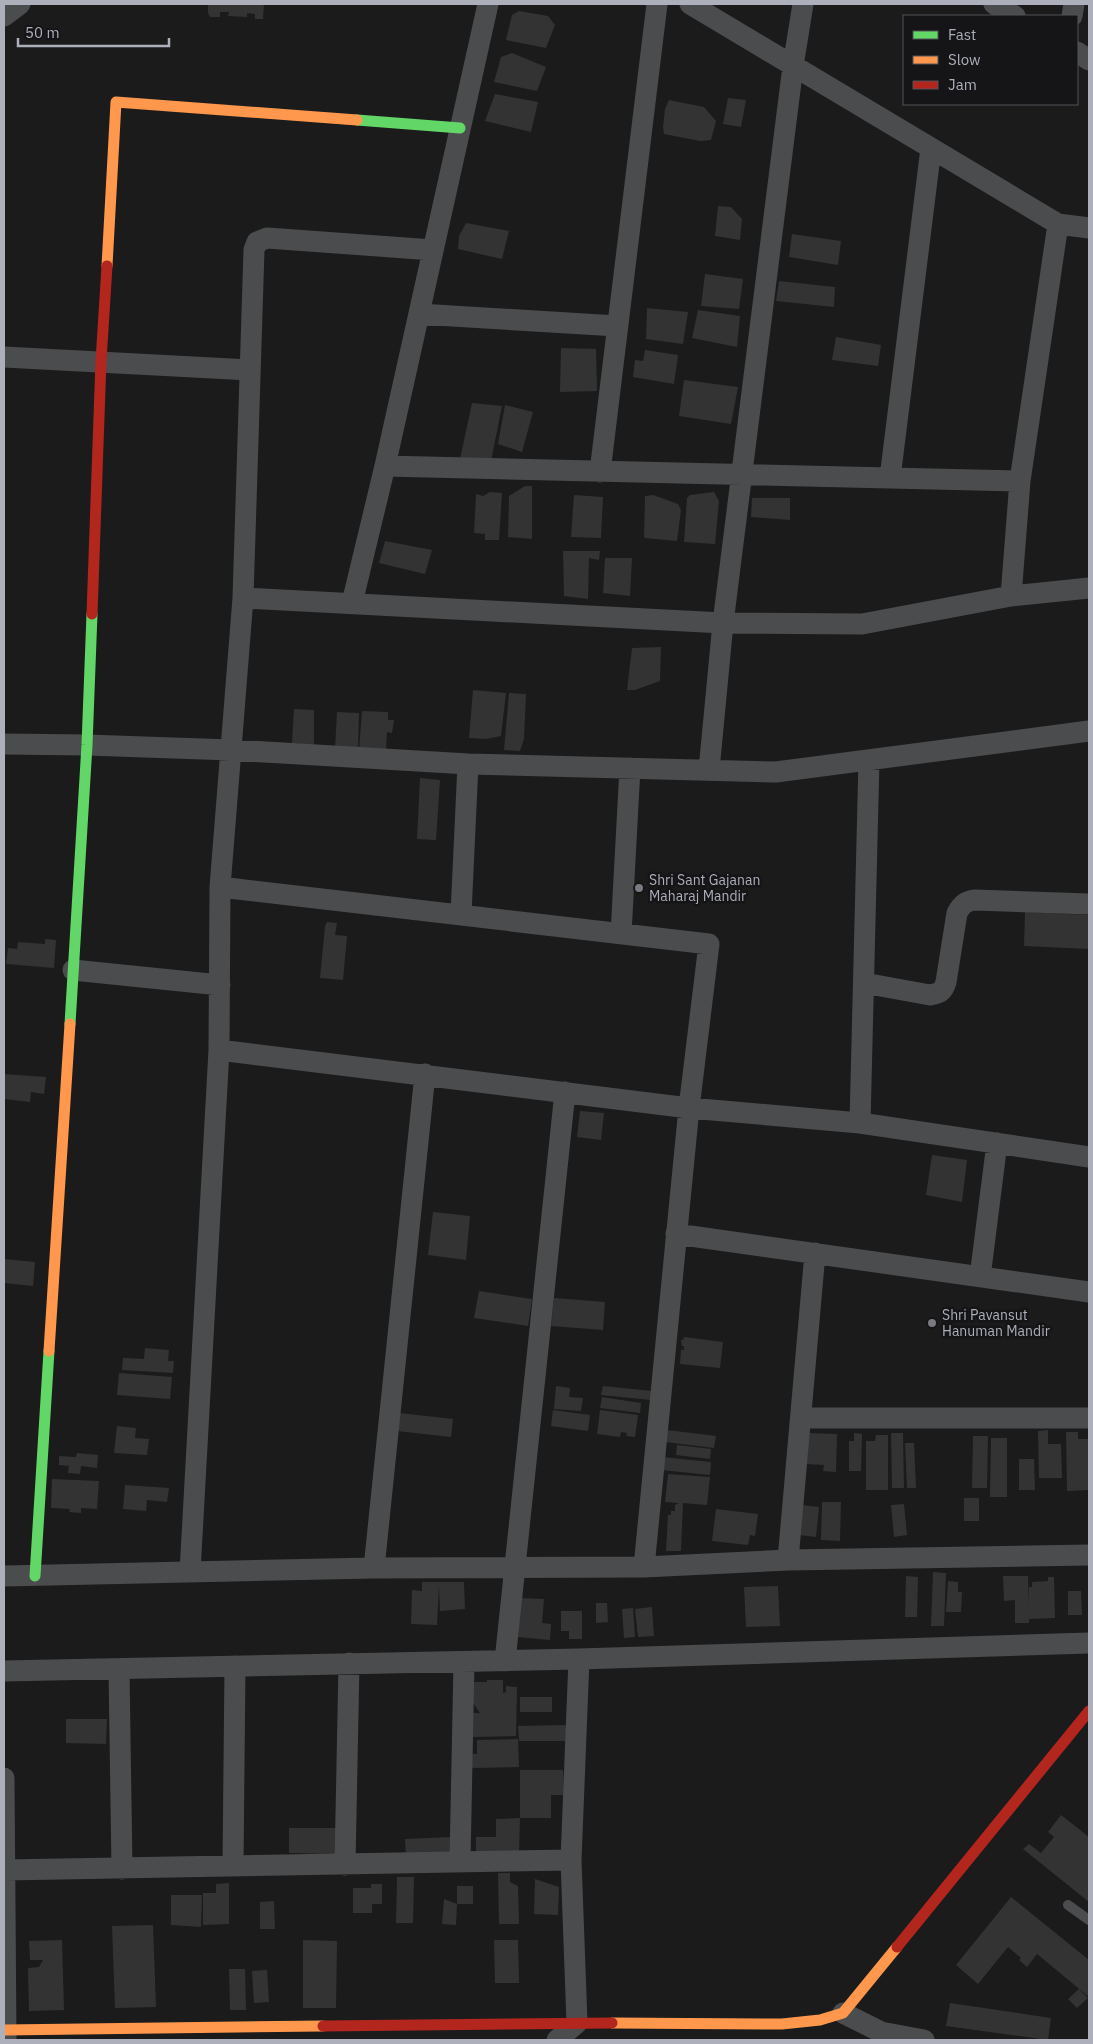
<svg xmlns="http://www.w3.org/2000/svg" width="1093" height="2044" font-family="'IBM Plex Sans',sans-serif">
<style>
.building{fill:#333}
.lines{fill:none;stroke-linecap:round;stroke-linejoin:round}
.lane{stroke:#4b4c4e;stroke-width:10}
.street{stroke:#4b4c4e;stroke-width:21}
.fast{stroke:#63d668;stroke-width:11}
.slow{stroke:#ff974d;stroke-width:11}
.jam{stroke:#b3261e;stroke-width:11}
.poi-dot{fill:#7a7b82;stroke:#151517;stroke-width:2}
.labels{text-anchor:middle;stroke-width:5;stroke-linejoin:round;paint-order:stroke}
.poi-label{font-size:14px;fill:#adafba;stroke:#151517;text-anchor:start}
</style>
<rect width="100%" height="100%" fill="#1b1b1b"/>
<!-- building -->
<path class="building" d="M 208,4 L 264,4 L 263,19 L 255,19 L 255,14 L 247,13 L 247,17 L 228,16 L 229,12 L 220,12 L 220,17 L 210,17 L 208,13 Z
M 519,11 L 548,16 L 555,25 L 546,48 L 506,40 L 512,15 Z
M 512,53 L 546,67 L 537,91 L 494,82 L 501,57 Z
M 495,94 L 538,102 L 531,132 L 485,121 Z
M 728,98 L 746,100 L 741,127 L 723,124 Z
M 669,100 L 704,107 L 716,121 L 711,140 L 700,141 L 664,134 L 663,127 L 665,109 Z
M 718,206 L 731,207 L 742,219 L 740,240 L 715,236 Z
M 466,223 L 509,231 L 502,259 L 458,249 L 459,236 Z
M 792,234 L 841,241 L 838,265 L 789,257 Z
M 705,274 L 743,279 L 739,309 L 701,306 Z
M 779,281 L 835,287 L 834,307 L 776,301 Z
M 647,308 L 688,312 L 683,344 L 646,339 Z
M 698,310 L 740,316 L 737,347 L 692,338 Z
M 836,337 L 881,345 L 878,366 L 832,360 Z
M 561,348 L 596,349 L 597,391 L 560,392 Z
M 645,350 L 678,355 L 674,384 L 633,377 L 635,360 L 643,361 Z
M 684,380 L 738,387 L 731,424 L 679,416 Z
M 472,403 L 502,406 L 491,461 L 460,459 Z
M 505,405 L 533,412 L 522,452 L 498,444 Z
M 525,486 L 532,486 L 532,539 L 508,537 L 509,496 Z
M 490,492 L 502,493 L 499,540 L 485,540 L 485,534 L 474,533 L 476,494 L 483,496 Z
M 714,492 L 719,501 L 715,544 L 684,542 L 687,498 L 690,495 Z
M 574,495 L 603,497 L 601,538 L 571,537 Z
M 653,495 L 678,504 L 681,510 L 677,541 L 645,538 L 644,536 L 645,496 Z
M 752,498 L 790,498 L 790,520 L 751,517 Z
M 385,541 L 432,550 L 425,574 L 379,563 Z
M 563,551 L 600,551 L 599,560 L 589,558 L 588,599 L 564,596 Z
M 605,558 L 632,558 L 630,596 L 603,593 Z
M 661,647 L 660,681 L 635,690 L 627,690 L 632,648 Z
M 473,690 L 506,693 L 501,736 L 486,739 L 469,738 Z
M 509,693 L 526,694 L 524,739 L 520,751 L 504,750 Z
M 294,709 L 314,710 L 314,745 L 292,743 Z
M 362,711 L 388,712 L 388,720 L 394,720 L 392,733 L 387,732 L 386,751 L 359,750 Z
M 337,712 L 359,713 L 358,751 L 335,749 Z
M 420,778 L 440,780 L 436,840 L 417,839 Z
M 1025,912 L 1089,915 L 1089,949 L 1024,946 Z
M 327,922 L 337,923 L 335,935 L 347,936 L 343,980 L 320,978 L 325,926 Z
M 45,939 L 56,940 L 54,968 L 6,964 L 8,948 L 17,949 L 18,942 L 45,944 Z
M 4,1074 L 46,1077 L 44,1094 L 31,1092 L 30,1102 L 4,1099 Z
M 580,1111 L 604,1113 L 601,1140 L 577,1137 Z
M 932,1155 L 967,1160 L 962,1202 L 926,1195 Z
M 433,1212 L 470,1216 L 466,1260 L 428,1255 Z
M 4,1259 L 35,1262 L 33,1286 L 4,1283 Z
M 479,1291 L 532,1299 L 528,1326 L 474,1318 Z
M 554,1298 L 605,1302 L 603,1330 L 551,1326 Z
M 684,1337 L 723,1342 L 720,1368 L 680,1364 L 681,1350 L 684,1350 L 684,1346 L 682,1346 L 681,1340 L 684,1339 Z
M 145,1348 L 169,1350 L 168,1361 L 174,1361 L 173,1373 L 122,1370 L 123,1358 L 144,1359 Z
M 119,1373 L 172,1377 L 170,1399 L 117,1395 Z
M 556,1386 L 570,1388 L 569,1397 L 583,1398 L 581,1411 L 554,1409 Z
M 603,1386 L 652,1391 L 651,1400 L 601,1395 Z
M 602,1397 L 641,1403 L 640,1413 L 600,1408 Z
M 553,1410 L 590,1415 L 588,1431 L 551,1426 Z
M 600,1410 L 638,1415 L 635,1437 L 626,1436 L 627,1433 L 621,1432 L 620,1437 L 597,1434 Z
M 399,1413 L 453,1419 L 451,1437 L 397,1431 Z
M 117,1426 L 136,1428 L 135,1438 L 149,1439 L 147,1455 L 114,1453 Z
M 667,1430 L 716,1436 L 714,1448 L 665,1442 Z
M 1048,1430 L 1048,1444 L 1061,1444 L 1062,1478 L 1039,1478 L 1038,1431 Z
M 1066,1432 L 1078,1432 L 1078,1439 L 1089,1439 L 1089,1490 L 1067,1491 Z
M 807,1433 L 837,1434 L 836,1472 L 823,1471 L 824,1465 L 806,1464 Z
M 854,1433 L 862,1434 L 861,1471 L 849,1471 L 849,1441 L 854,1441 Z
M 891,1433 L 903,1433 L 904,1488 L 892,1488 Z
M 876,1435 L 888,1435 L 888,1490 L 866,1490 L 866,1441 L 875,1441 Z
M 973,1436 L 988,1436 L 987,1488 L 972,1488 Z
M 991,1438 L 1007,1438 L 1007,1497 L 990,1497 Z
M 905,1443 L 914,1443 L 916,1488 L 907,1488 Z
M 677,1445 L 711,1449 L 710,1459 L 676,1455 Z
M 77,1453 L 98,1455 L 97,1468 L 81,1466 L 80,1474 L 68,1473 L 69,1466 L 59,1465 L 59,1456 L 76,1457 Z
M 662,1457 L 711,1462 L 710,1475 L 661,1470 Z
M 1019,1459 L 1034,1459 L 1035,1490 L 1019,1490 Z
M 668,1474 L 710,1477 L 707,1505 L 683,1503 L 681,1551 L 666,1551 L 668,1515 L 671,1515 L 671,1511 L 675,1511 L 675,1505 L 679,1503 L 665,1502 Z
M 52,1479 L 99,1481 L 97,1509 L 81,1508 L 81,1513 L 69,1512 L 70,1509 L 51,1508 Z
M 125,1485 L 169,1488 L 167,1502 L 147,1500 L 146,1511 L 123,1509 Z
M 964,1498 L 979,1498 L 979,1521 L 964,1521 Z
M 822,1502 L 841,1502 L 840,1541 L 821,1540 Z
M 904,1504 L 907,1535 L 894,1537 L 891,1505 Z
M 802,1505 L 819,1507 L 816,1537 L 799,1535 Z
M 716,1509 L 758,1514 L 755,1536 L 750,1535 L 748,1545 L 712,1541 Z
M 933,1572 L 946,1573 L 944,1626 L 931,1626 Z
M 906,1576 L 918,1577 L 917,1617 L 905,1617 Z
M 1003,1576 L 1028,1576 L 1029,1605 L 1029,1587 L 1032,1587 L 1032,1582 L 1048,1581 L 1048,1577 L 1054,1577 L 1055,1618 L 1029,1619 L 1029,1623 L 1015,1623 L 1015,1600 L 1004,1601 Z
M 948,1581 L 958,1582 L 958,1592 L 962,1592 L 961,1612 L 946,1612 Z
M 422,1582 L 464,1582 L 465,1609 L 440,1611 L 439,1586 L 437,1625 L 411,1624 L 412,1590 L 422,1591 Z
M 778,1586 L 780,1626 L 746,1627 L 744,1587 Z
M 1068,1591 L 1081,1591 L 1082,1615 L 1068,1615 Z
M 521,1598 L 544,1599 L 542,1623 L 551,1624 L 550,1640 L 518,1637 Z
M 596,1603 L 607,1603 L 608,1622 L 596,1623 Z
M 652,1607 L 654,1636 L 638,1637 L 635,1609 Z
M 633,1608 L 635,1637 L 624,1638 L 622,1609 Z
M 561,1611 L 582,1611 L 582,1639 L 569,1639 L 569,1631 L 561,1631 Z
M 487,1680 L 503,1680 L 503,1693 L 506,1692 L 506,1686 L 517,1687 L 516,1736 L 473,1737 L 472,1713 L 480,1713 L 473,1703 L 474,1682 L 487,1682 Z
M 520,1697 L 552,1697 L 552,1712 L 520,1712 Z
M 66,1719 L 107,1719 L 106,1744 L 66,1743 Z
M 566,1725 L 566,1741 L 519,1741 L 518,1726 Z
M 518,1739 L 519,1767 L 471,1768 L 471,1754 L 477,1754 L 477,1740 Z
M 520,1770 L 563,1770 L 564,1795 L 551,1795 L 551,1818 L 520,1818 L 519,1852 L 476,1851 L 476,1837 L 496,1837 L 496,1819 L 520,1818 Z
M 1061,1815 L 1089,1837 L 1089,1902 L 1023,1849 L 1029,1844 L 1041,1853 L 1054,1837 L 1048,1832 Z
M 289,1828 L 336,1828 L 336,1854 L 289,1853 Z
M 451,1837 L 452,1855 L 406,1858 L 405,1839 Z
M 498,1873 L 510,1873 L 510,1882 L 518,1886 L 519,1924 L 499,1924 Z
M 397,1877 L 414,1877 L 413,1923 L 396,1923 Z
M 535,1879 L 559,1887 L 558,1915 L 534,1914 Z
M 229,1883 L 229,1924 L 203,1925 L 203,1893 L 216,1893 L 216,1884 Z
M 371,1884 L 382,1884 L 382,1904 L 372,1904 L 372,1913 L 353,1913 L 353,1888 L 371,1888 Z
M 457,1886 L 473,1886 L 473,1904 L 457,1904 Z
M 171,1895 L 202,1895 L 201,1927 L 171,1925 Z
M 1011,1897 L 1089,1960 L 1089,1997 L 1037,1954 L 1027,1967 L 1019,1960 L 1021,1958 L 1008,1947 L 978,1984 L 956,1965 Z
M 444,1899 L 457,1904 L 456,1925 L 442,1924 Z
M 274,1901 L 275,1929 L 260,1929 L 260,1902 Z
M 153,1925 L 156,2007 L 115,2008 L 112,1926 Z
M 62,1940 L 64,2010 L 29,2011 L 28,1968 L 39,1967 L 43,1960 L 30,1960 L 29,1941 Z
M 303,1940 L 337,1941 L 336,2008 L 303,2008 Z
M 494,1940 L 518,1940 L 519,1983 L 495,1983 Z
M 229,1969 L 245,1969 L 246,2010 L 230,2010 Z
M 267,1970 L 269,2002 L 254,2003 L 252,1971 Z
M 1079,1989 L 1088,1998 L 1077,2008 L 1068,1999 Z
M 950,2003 L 1051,2018 L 1048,2040 L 946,2026 Z"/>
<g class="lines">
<!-- lane -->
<path class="lane" d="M 1068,1905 L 1089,1920"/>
<!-- street -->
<path class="street" d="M 690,4 L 1058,224 L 1089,228
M 994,4 L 1015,16
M 4,16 L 20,4
M 1072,16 L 1074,4
M 1077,52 L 1089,60
M 419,314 L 617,326
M 4,357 L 250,370
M 385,466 L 1020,481
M 600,472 L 657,4
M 890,478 L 931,148
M 1011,596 L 1020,481 L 1058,224
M 243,598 L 723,623 L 862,624 L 1011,596 L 1089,588
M 352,603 L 385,466 L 488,4
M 4,744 L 87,745 L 231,750 L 468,764 L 776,772 L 1089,731
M 709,770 L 723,623 L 793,66 L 803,4
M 220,887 L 709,944 L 689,1108 L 644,1567
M 461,914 L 468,764
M 621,934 L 630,768
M 73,970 L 220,985
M 864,983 L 930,995 C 940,993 943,992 946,982 L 957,913 C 962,904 966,901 975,900 L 1089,904
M 219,1050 L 689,1108 L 860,1123 L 1089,1157
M 860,1123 L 869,760
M 676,1234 L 1089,1292
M 980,1277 L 997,1143
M 801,1418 L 1089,1418
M 788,1560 L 815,1253
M 374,1568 L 425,1074
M 190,1572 L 219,1050 L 220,887 L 243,598 L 254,250 L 257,242 L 267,238 L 433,250
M 4,1576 L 374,1568 L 644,1567 L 788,1560 L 1089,1555
M 505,1661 L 565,1092
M 119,1669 L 122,1869
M 4,1671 L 579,1659 L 1089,1643
M 4,1778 L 6,2040
M 460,1861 L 464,1662
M 233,1865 L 235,1666
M 345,1865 L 349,1663
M 5,1870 L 571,1860
M 843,2013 L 881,2032 L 924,2040
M 557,2040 L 577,2023 L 571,1860 L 579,1659"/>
<!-- fast -->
<path class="fast" d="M 357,120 L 460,128
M 70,1024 L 87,745 L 92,614
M 35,1576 L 49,1351"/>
<!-- slow -->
<path class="slow" d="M 107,266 L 116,102 L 357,120
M 49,1351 L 70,1024
M 612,2023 L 782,2024 L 820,2020 L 843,2013 L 897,1947
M 4,2030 L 323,2026"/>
<!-- jam -->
<path class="jam" d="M 92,614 L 101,361 L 107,266
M 897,1947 L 1089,1711
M 323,2026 L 612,2023"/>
</g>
<!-- markers -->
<g class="poi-dot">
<circle cx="639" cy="888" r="5"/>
<circle cx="932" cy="1323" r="5"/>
</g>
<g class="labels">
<!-- poi labels -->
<g class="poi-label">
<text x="649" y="885">Shri Sant Gajanan<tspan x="649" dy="16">Maharaj Mandir</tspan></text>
<text x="942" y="1320">Shri Pavansut<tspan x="942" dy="16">Hanuman Mandir</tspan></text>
</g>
</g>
<!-- border -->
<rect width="1093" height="2044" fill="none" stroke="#adafba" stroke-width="10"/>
<!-- legend -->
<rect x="903" y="15" width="175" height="90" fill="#151517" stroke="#525358"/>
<rect x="913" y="31" width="25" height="8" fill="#63d668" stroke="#525358"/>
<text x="948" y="40" font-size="15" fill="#adafba">Fast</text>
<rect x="913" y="56" width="25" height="8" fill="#ff974d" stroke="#525358"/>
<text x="948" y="65" font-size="15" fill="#adafba">Slow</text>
<rect x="913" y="81" width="25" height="8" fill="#b3261e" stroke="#525358"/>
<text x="948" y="90" font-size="15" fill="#adafba">Jam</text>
<!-- scale -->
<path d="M18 38v8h151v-8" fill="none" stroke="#adafba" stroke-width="2.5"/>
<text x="25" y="38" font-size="15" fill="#adafba" stroke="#151517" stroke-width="4" paint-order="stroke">50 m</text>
</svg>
